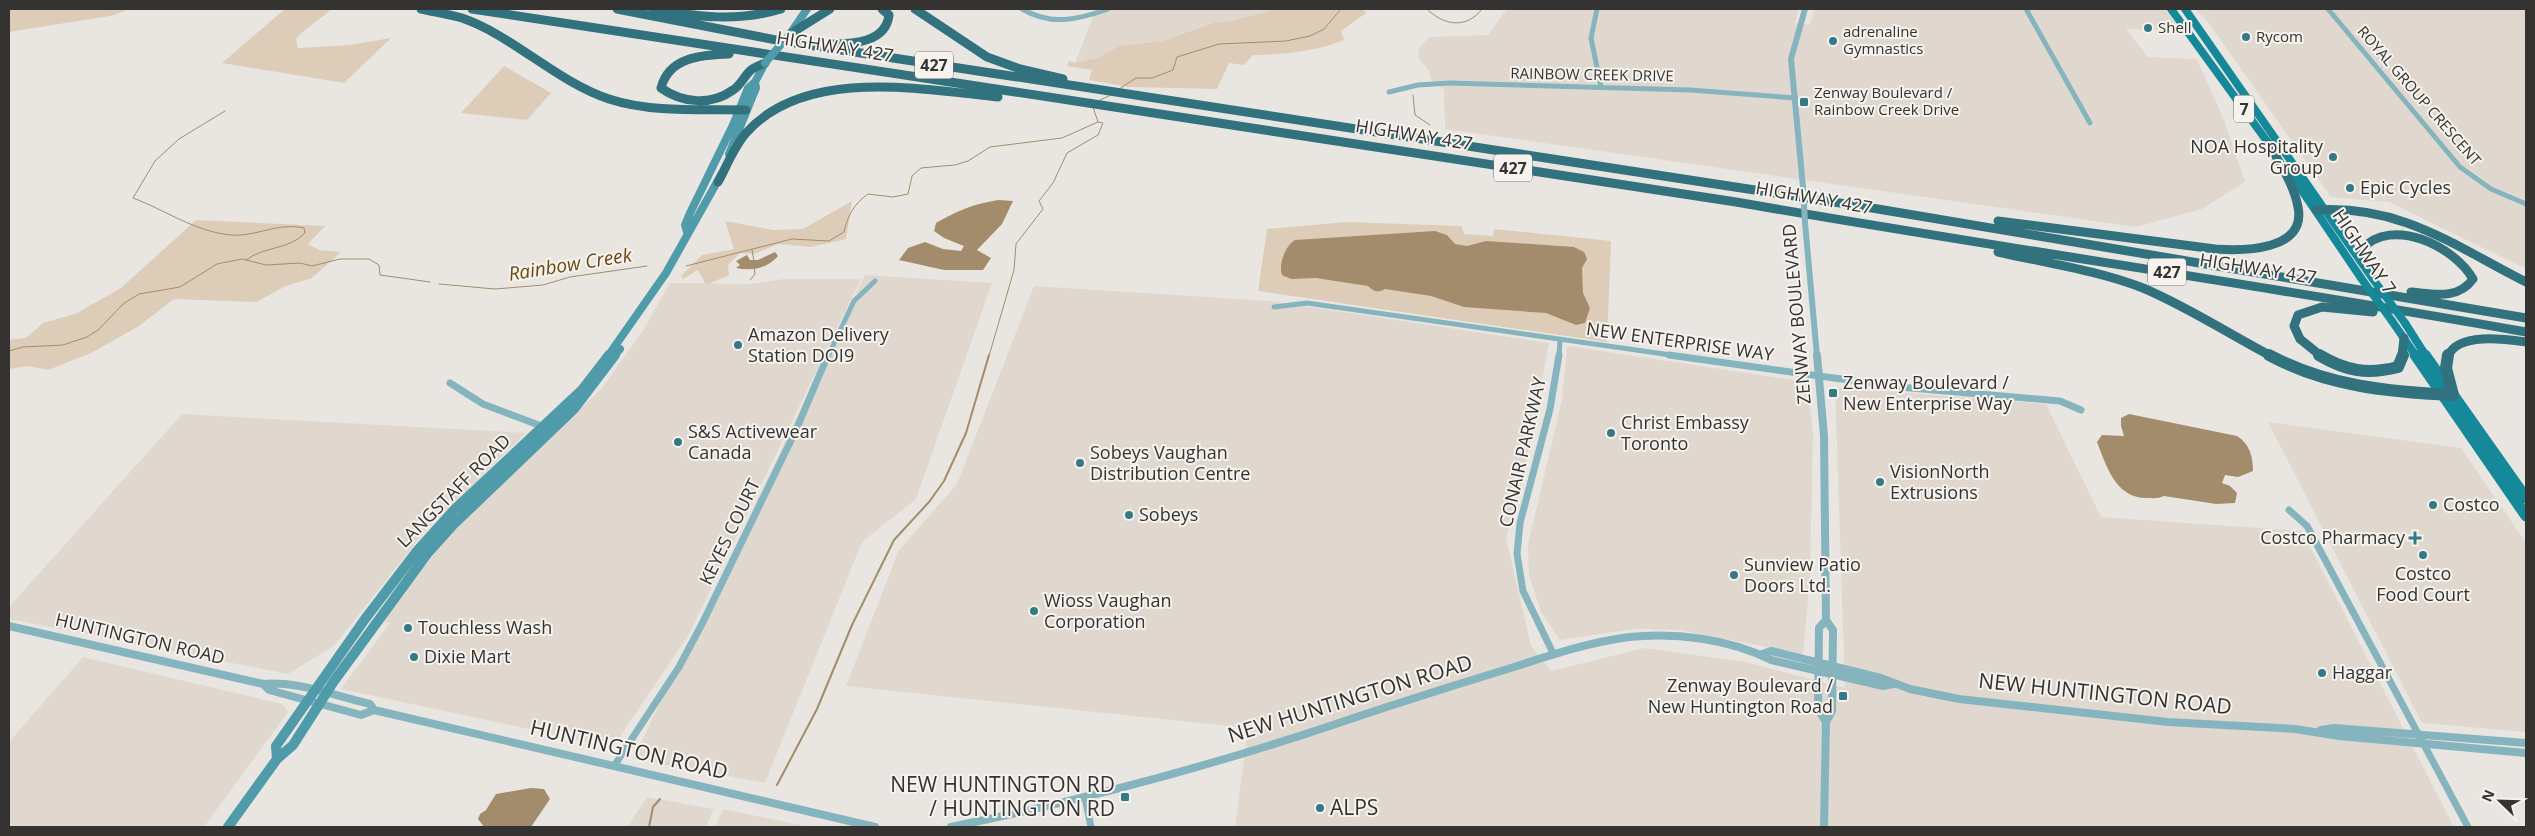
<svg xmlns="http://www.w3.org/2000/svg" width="2535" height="836" font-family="'Open Sans',sans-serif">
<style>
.built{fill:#e0d8ce}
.green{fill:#ddcdb8}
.water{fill:#a38c6b}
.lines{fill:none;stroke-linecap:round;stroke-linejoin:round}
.stream-far1{stroke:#a38c6b;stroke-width:1}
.stream{stroke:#a38c6b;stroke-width:2}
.minor-far1{stroke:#86b4be;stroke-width:5}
.minor{stroke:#86b4be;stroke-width:7}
.tertiary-far1{stroke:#86b4be;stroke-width:6}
.tertiary{stroke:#86b4be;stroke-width:8}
.secondary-far1{stroke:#509ba9;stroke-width:8}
.secondary{stroke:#509ba9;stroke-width:10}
.primary-far1{stroke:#15889a;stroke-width:8}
.primary{stroke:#15889a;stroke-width:11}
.motorway-far1{stroke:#31727e;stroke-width:9}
.motorway{stroke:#31727e;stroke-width:12}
.tertiary-bridge{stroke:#86b4be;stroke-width:6}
.secondary-bridge{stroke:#509ba9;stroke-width:8}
.primary-bridge{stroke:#15889a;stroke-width:8}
.poi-dot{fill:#337986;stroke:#f6f3ef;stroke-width:2}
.labels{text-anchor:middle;stroke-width:4;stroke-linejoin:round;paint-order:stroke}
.far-poi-label{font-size:15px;fill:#343331;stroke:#f6f3ef;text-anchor:start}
.far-street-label{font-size:15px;fill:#343331;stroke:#f6f3ef}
.shield{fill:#f6f3ef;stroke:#6e6d6a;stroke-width:1}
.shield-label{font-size:16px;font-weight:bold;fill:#343331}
.street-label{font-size:18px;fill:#343331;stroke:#f6f3ef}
.poi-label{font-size:18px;fill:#343331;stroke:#f6f3ef;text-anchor:start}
.water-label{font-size:19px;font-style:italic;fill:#6a480e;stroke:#f6f3ef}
.near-street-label{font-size:21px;fill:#343331;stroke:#f6f3ef}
.near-poi-label{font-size:21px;fill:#343331;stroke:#f6f3ef;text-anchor:end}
</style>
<rect width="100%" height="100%" fill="#e9e6e2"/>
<!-- built -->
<path class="built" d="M 1096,9 L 1276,9 L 1231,21 L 1216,22 L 1162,41 L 1119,46 L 1097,58 L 1075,63 Z
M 1507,9 L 1799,9 L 1795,23 L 1810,25 L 1814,9 L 2165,9 L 2181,31 L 2126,29 L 2148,57 L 2197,59 L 2224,120 L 2245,182 L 2202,209 L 2136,227 L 1445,129 L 1444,90 L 1431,80 L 1429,71 L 1418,58 L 1420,46 L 1430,37 L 1488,35 Z
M 2195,9 L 2526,9 L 2526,269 L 2389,202 L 2331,197 L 2208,22 Z
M 865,275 L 992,283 L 916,499 L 862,542 L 765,783 L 633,759 Z
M 784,279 L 861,279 L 689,634 L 613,747 L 341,689 L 390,623 L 382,621 L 447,538 L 602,388 L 642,332 L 670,283 L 751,284 Z
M 1034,286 L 1270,301 L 1549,343 L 1523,479 L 1506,538 L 1531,646 L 1551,671 L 1644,648 L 1746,662 L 1845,688 L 1835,387 L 2046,404 L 2101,517 L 2302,531 L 2454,827 L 1235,827 L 1248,728 L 846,686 L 899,550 L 957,484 Z
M 1569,346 L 1807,382 L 1813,432 L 1810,578 L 1803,654 L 1680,630 L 1634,629 L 1560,640 L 1541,612 L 1529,575 L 1528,545 L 1562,399 L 1567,347 Z
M 182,414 L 526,433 L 426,530 L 334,646 L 288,674 L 9,619 L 9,607 Z
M 2268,422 L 2461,448 L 2526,543 L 2526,732 L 2422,723 Z
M 83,657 L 282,704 L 288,712 L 204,827 L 9,827 L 9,742 Z
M 647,797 L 714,809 L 706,827 L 627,827 Z
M 723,809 L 810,827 L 715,827 Z"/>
<!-- green -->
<path class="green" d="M 9,9 L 131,9 L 110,16 L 9,32 Z
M 285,9 L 332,9 L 300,34 L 296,39 L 298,48 L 350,45 L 391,38 L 344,83 L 222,63 Z
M 1276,9 L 1363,9 L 1366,13 L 1341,31 L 1344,40 C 1319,51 1280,55 1253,55 L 1244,65 L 1229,63 L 1217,89 L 1129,87 L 1089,80 L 1092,70 L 1067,66 L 1069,61 L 1075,63 L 1097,58 L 1119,46 L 1162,41 L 1216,22 L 1231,21 Z
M 504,66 L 551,93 L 527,120 L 461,113 Z
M 852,201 L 846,239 L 811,247 L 779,244 L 754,254 L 740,253 L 728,265 L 729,275 L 706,285 L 698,270 L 683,279 L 681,276 L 702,255 L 734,249 L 725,221 L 773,230 L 803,229 Z
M 196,220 L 325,226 L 308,244 L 319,250 L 341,252 L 312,278 L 286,286 L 256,302 L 174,299 L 139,326 L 91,353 L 48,370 L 27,366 L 9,369 L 9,340 L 26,338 L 43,323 L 75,314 L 121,288 Z
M 1347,222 L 1462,226 L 1464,234 L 1493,236 L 1494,229 L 1611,241 L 1607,342 L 1258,291 L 1267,229 Z"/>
<!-- water -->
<path class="water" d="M 998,200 L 1013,201 L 1002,224 L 977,250 L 991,258 L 983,270 L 944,270 L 899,260 L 908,248 L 925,242 L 943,249 L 961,251 L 964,246 L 944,238 L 934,231 L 936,223 C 956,211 974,204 998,200 Z
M 1435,231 L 1447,235 L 1455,244 L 1467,246 L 1486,241 L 1574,247 L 1584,252 L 1587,259 L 1582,268 L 1583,293 L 1590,308 L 1585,323 L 1576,325 L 1546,313 L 1464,307 L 1431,296 L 1385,289 C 1378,293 1374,292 1368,286 L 1316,278 L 1291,279 L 1282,275 C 1278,264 1286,245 1295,240 Z
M 775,252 L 778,256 C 767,269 752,271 736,268 L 740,265 L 736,261 L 747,255 L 750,260 L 758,260 Z
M 2129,414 L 2237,436 C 2250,444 2253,457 2253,471 L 2238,477 L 2225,475 L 2222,483 L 2230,486 L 2237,493 L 2235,503 L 2216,504 L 2164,496 C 2158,499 2152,498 2145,498 C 2115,497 2106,465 2097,442 L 2102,435 L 2124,436 L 2121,426 L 2121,418 Z
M 531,788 L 544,789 L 550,799 L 531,827 L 484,827 L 478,819 L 480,814 L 486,810 L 496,794 Z"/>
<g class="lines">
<!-- stream-far1 -->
<path class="stream-far1" d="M 1427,9 C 1444,26 1467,29 1482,9
M 1119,89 L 1136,78 L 1152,78 L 1173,70 L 1177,57 L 1219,44 L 1286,41 L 1310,36 L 1324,29 L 1341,9
M 1413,95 L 1415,115 L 1430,125
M 1100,100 L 1109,96
M 225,111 L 179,139 L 155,161 L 133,198 C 165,210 196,232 231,235 C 256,237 278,222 304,228 L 305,233 C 289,250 264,246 246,260
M 752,250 L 754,262
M 686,266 L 792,239 L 829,241 L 844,232 C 848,215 854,204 868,194 L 893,197 L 908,194 L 912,176 L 921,168 L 955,165 L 968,161 L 990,147 L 1062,138 L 1098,122
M 750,280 L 755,274 L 754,267
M 439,284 L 495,289 L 543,285 L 570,277 L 647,266
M 9,351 L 23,347 L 63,345 L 87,337 L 98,330 L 123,304 L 139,294 L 180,287 L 217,264 L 242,259 L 266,265 L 300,263 L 312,266 L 340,259 L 369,259 L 379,265 L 380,275 L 430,282
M 989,356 L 1014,270 L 1016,244 L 1043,209 L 1039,201 L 1053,183 L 1067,153 L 1098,135 L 1103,123 L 1098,122 L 1093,107"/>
<!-- stream -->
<path class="stream" d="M 777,785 L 817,709 L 852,625 L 894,540 L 929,502 L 944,481 L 966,433 L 989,355
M 649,827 L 653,807 L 660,799"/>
<!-- minor-far1 -->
<path class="minor-far1" d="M 1022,9 C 1051,26 1077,20 1108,9
M 1597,9 L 1591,38 L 1601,87
M 2026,9 L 2090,123
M 2328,9 L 2460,167 L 2491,189 L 2526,204
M 1389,92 L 1418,85 L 1450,83 L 1690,90 L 1796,98
M 1274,307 L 1307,303 L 1678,356
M 828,356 L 854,301 L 875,281
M 1559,356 L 1560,340"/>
<!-- minor -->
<path class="minor" d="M 1669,355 L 1899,387 L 2060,401 L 2081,410
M 450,383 L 483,404 L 544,427
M 2289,510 L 2307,526 L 2468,827
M 1553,653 L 1523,591 L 1517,554 L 1520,523 L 1550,409 L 1559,355
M 614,766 L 679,667 L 703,622 L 796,430 L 828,355
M 1085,797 L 1091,827"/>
<!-- tertiary-far1 -->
<path class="tertiary-far1" d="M 1803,187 L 1791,59 L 1805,9
M 1805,223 L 1817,356"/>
<!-- tertiary -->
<path class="tertiary" d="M 1817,355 L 1824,436 L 1826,620 L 1833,630 L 1832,711 L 1826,722 L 1824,827
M 1826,620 L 1819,628 L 1818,709 L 1826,722
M 9,626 L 263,684 C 299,681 335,696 370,704 L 374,710
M 1762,654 L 1771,651 L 1881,678 L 1910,689 L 1959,699 L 2168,722 L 2295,729 L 2339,736 L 2526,753
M 263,684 L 269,690 L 361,715 L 374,710 L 875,827
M 2321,730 L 2334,728 L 2526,743
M 951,827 C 1080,801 1206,767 1330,726 C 1391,705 1452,686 1514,667 C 1551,655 1590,642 1629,637 C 1675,632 1730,639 1771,660 L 1883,686 L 1893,684"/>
<!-- secondary-far1 -->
<path class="secondary-far1" d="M 790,34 L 807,9
M 729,154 L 756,88 L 755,82
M 687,232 L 685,225 L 690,213 L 733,125 L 748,88 L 755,82 L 765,63
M 608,356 L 666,273 L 721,175
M 614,356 L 620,349"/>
<!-- secondary -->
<path class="secondary" d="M 277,759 L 276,746 L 365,619 L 417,551 L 454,510 L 582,390 L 609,355
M 228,827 L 277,759 L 293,745 L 334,681 L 427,554 L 453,525 L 574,409 L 615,355"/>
<!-- primary-far1 -->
<path class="primary-far1" d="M 2171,9 L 2274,151
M 2185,9 L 2373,279
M 2286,167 L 2361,278
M 2392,321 L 2416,356
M 2405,323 L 2426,356"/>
<!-- primary -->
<path class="primary" d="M 2415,355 L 2526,516
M 2425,355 L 2526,498"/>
<!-- motorway-far1 -->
<path class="motorway-far1" d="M 421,9 C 434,12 449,14 462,18 C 512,35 557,82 609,99 C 652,113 701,109 746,110
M 472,9 L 1736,202 C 1999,248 2263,285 2526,332
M 617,9 L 776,40 L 1866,207 L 2526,318
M 653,9 C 697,17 737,22 781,9
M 915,9 L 987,57 L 1020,69 L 1063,79
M 790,34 L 830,9
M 832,44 C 854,44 886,42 889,15 L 882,9
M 729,54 C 701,55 669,57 661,88 C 682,103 711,106 733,90 C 741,85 744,76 751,70 C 755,67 761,65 765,63
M 718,182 C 727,166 734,146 747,132 C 806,67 921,89 998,97
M 2316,210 C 2402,205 2453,245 2526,282
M 1998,221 L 2215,249 C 2243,251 2307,251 2298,207 C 2294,185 2280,164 2269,144
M 1998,252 C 2046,263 2097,270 2143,288 C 2188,307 2229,334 2271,356
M 2365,264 L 2362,249 C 2392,216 2454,246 2473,279 C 2458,300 2434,294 2411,292
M 2321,356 L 2300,339 L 2294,326 L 2298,315 L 2322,307 L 2373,312
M 2402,356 L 2404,338
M 2448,356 C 2458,332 2505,339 2526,342"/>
<!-- motorway -->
<path class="motorway" d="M 2269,355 C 2327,386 2388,392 2453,395 L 2446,368 L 2448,355
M 2319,355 C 2346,371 2367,375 2398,367 L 2403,355"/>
<!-- tertiary-bridge -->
<path class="tertiary-bridge" d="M 1803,187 L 1805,223"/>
<!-- secondary-bridge -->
<path class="secondary-bridge" d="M 765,63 L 790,34"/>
<!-- primary-bridge -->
<path class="primary-bridge" d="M 2361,278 L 2392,321
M 2373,279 L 2405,323"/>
</g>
<!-- markers -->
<g class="poi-dot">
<circle cx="2148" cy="28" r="5"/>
<circle cx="2246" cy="37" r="5"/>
<circle cx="1833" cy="41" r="5"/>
<rect x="1799" y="97" width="10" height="10" rx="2.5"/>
<circle cx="2333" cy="157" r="5"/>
<circle cx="2350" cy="188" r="5"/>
<circle cx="738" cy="345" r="5"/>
<rect x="1828" y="388" width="10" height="10" rx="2.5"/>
<circle cx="1611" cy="433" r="5"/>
<circle cx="678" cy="442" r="5"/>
<circle cx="1080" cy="463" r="5"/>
<circle cx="1880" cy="482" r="5"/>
<circle cx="2433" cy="505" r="5"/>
<circle cx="1129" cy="515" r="5"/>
<path d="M2412.5 530.5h5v5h5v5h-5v5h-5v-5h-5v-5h5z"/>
<circle cx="2423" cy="555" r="5"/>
<circle cx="1734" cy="575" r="5"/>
<circle cx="1034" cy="611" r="5"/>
<circle cx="408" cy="628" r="5"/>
<circle cx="414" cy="657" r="5"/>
<circle cx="2322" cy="673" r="5"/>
<rect x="1838" y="691" width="10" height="10" rx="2.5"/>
<rect x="1120" y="792" width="10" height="10" rx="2.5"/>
<circle cx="1320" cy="808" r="5"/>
</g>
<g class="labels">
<!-- far-poi labels -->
<g class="far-poi-label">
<text x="2158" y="33">Shell</text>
<text x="1843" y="37">adrenaline<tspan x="1843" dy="17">Gymnastics</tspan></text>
<text x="2256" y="42">Rycom</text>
<text x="1814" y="98">Zenway Boulevard /<tspan x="1814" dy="17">Rainbow Creek Drive</tspan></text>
</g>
<!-- far-street labels -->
<g class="far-street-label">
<text transform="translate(1592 75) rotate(1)" y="5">RAINBOW CREEK DRIVE</text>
<text transform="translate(2419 96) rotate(49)" y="5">ROYAL GROUP CRESCENT</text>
</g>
<!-- shield labels -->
<g class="shield">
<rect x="915" y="51.5" width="38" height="27" rx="4"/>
<rect x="2234" y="95.5" width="20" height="27" rx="4"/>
<rect x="1494" y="154.5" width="38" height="27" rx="4"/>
<rect x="2148" y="258.5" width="38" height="27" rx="4"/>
</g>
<g class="shield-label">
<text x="934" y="71">427</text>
<text x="2244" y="115">7</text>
<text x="1513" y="174">427</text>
<text x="2167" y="278">427</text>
</g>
<!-- street labels -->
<g class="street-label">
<text transform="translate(835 47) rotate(9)" y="6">HIGHWAY 427</text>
<text transform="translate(1414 135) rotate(9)" y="6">HIGHWAY 427</text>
<text transform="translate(1814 198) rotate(10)" y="6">HIGHWAY 427</text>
<text transform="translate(2364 252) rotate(56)" y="6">HIGHWAY 7</text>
<text transform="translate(2258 269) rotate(9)" y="6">HIGHWAY 427</text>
<text transform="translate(1797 314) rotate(-95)" y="6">ZENWAY BOULEVARD</text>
<text transform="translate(1680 342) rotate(8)" y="6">NEW ENTERPRISE WAY</text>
<text transform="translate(1523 452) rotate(-77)" y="6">CONAIR PARKWAY</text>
<text transform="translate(454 491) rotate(-45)" y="6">LANGSTAFF ROAD</text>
<text transform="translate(730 532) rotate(-64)" y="6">KEYES COURT</text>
<text transform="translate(140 639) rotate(13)" y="6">HUNTINGTON ROAD</text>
</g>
<!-- poi labels -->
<g class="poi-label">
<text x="2323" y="153" text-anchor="end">NOA Hospitality<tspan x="2323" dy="21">Group</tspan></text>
<text x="2360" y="194">Epic Cycles</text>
<text x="748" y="341">Amazon Delivery<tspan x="748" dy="21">Station DOI9</tspan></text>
<text x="1843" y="389">Zenway Boulevard /<tspan x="1843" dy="21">New Enterprise Way</tspan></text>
<text x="1621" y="429">Christ Embassy<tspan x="1621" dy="21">Toronto</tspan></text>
<text x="688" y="438">S&amp;S Activewear<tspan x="688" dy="21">Canada</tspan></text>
<text x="1090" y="459">Sobeys Vaughan<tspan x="1090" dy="21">Distribution Centre</tspan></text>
<text x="1890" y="478">VisionNorth<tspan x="1890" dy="21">Extrusions</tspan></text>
<text x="2443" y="511">Costco</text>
<text x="1139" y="521">Sobeys</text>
<text x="2405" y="544" text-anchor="end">Costco Pharmacy</text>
<text x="1744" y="571">Sunview Patio<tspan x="1744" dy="21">Doors Ltd.</tspan></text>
<text x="2423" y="580" text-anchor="middle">Costco<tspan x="2423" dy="21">Food Court</tspan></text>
<text x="1044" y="607">Wioss Vaughan<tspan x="1044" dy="21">Corporation</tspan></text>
<text x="418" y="634">Touchless Wash</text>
<text x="424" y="663">Dixie Mart</text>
<text x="2332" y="679">Haggar</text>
<text x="1833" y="692" text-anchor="end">Zenway Boulevard /<tspan x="1833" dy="21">New Huntington Road</tspan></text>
</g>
<!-- water labels -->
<g class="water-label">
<text transform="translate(570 264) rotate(-9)" y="7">Rainbow Creek</text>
</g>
<!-- near-street labels -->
<g class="near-street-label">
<text transform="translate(2105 694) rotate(6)" y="7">NEW HUNTINGTON ROAD</text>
<text transform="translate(1350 699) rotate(-17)" y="7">NEW HUNTINGTON ROAD</text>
<text transform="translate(629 750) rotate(13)" y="7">HUNTINGTON ROAD</text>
</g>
<!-- near-poi labels -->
<g class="near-poi-label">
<text x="1115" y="792">NEW HUNTINGTON RD<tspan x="1115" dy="24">/ HUNTINGTON RD</tspan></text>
<text x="1330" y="815" text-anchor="start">ALPS</text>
</g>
</g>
<!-- border -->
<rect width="2535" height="836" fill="none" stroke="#343331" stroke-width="20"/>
<!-- north arrow -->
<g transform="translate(2500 801) rotate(293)" stroke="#f6f3ef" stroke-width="4" paint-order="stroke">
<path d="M0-4L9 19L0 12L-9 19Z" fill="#343331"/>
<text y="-8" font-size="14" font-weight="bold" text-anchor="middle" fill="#343331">N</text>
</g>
</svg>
